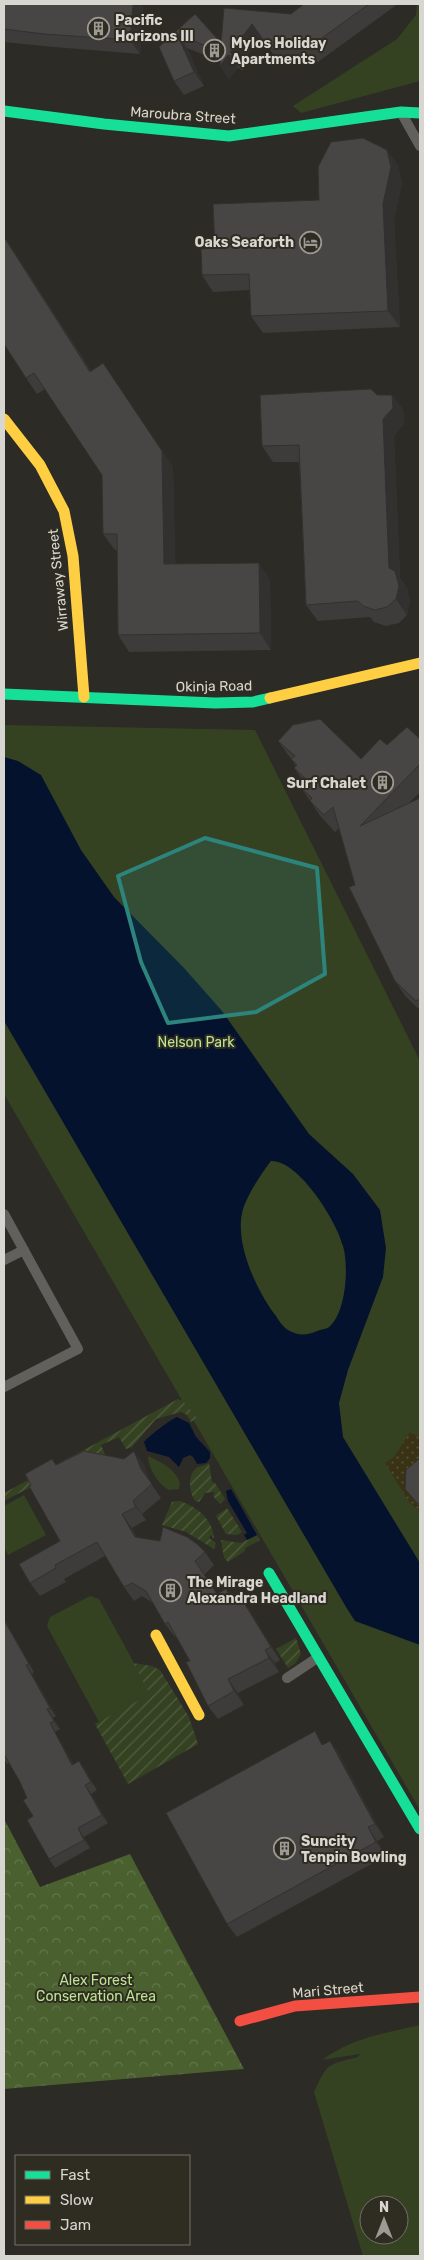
<svg xmlns="http://www.w3.org/2000/svg" width="424" height="2260" font-family="Rubik,sans-serif">
<style>
.green{fill:#354222;fill-rule:evenodd}
.forest{fill:url(#forest-crowns)}
.sand{fill:url(#sand-dots)}
.garden{fill:url(#garden-furrows)}
.water{fill:#04122d;fill-rule:evenodd}
.lines{fill:none;stroke-linecap:round;stroke-linejoin:round}
.lane{stroke:#61605c;stroke-width:10}
.fast{stroke:#16e098;stroke-width:11}
.slow{stroke:#ffcf43;stroke-width:11}
.jam{stroke:#f24e42;stroke-width:11}
.wall{fill:#3d3c3a}
.shaded-wall{fill:#323130}
.building{fill:#474644;stroke:#323130}
.marked{fill:#2d847d;fill-opacity:0.2;stroke:#2d847d;stroke-width:4;stroke-linejoin:round}
.labels{text-anchor:middle;stroke-width:4;stroke-linejoin:round;paint-order:stroke}
.poi-label{font-size:14px;font-weight:bold;fill:#d8d6d0;stroke:#2f2c22;text-anchor:start}
.street-label{font-size:14px;fill:#d8d6d0;stroke:#2f2c22}
.park-label{font-size:14px;fill:#bde492;stroke:#2f2c22}
</style>
<defs>
<pattern id="forest-crowns" width="20" height="18" patternUnits="userSpaceOnUse" patternTransform="scale(1.25)"><rect width="20" height="18" fill="#4a602f"/><path d="M2 6a3 3 0 1 1 6 0M12 15a3 3 0 1 1 6 0" fill="none" stroke="#63764c"/></pattern>
<pattern id="sand-dots" width="8" height="8" patternUnits="userSpaceOnUse" patternTransform="scale(1.25)"><rect width="8" height="8" fill="#393215"/><path d="M2 2h.1M6 6h.1" fill="none" stroke="#554f36" stroke-width="1.8" stroke-linecap="round"/></pattern>
<pattern id="garden-furrows" width="10" height="10" patternUnits="userSpaceOnUse" patternTransform="scale(1.25)"><rect width="10" height="10" fill="#354222"/><path d="M-1 1l2-2M0 10L10 0M9 11l2-2" fill="none" stroke="#525d41"/></pattern>
</defs>
<rect width="100%" height="100%" fill="#2c2b25"/>
<!-- green -->
<path class="green" d="M 417,4 L 420,4 L 420,81 L 301,113 L 293,106 L 397,39 L 416,15 Z
M 4,725 L 255,730 L 420,1061 L 420,1810 L 4,1094 Z
M 148,1456 C 161,1462 174,1468 180,1482 L 179,1489 L 169,1490 C 158,1484 148,1468 148,1456 Z
M 24,1495 L 46,1535 L 8,1555 L 4,1547 L 4,1506 Z
M 90,1596 L 99,1599 L 151,1694 L 99,1722 L 47,1626 L 50,1617 Z
M 420,2025 L 420,2256 L 363,2256 L 314,2092 C 328,2063 326,2065 358,2057 L 360,2054 L 322,2060 C 352,2038 385,2033 420,2025 ZM 369,2205 L 399,2205 L 399,2235 L 369,2235 Z"/>
<!-- forest -->
<path class="forest" d="M 4,1819 L 40,1887 L 130,1854 L 244,2069 L 4,2089 Z"/>
<!-- sand -->
<path class="sand" d="M 410,1432 L 420,1438 L 420,1512 L 409,1502 L 385,1463 L 394,1457 Z"/>
<!-- garden -->
<path class="garden" d="M 178,1399 L 183,1401 L 197,1418 L 191,1422 L 187,1415 L 181,1412 L 156,1419 L 132,1447 L 126,1449 L 119,1437 L 101,1445 L 106,1456 L 64,1470 L 4,1501 L 4,1493 Z
M 209,1463 L 212,1482 L 215,1483 L 225,1499 L 220,1504 L 213,1496 L 215,1492 L 205,1493 L 199,1502 L 195,1501 C 189,1492 187,1473 198,1467 C 201,1466 206,1465 209,1463 Z
M 180,1501 C 197,1507 213,1519 214,1539 L 211,1535 L 209,1538 L 216,1543 L 214,1549 L 186,1532 L 162,1525 L 172,1502 Z
M 227,1508 L 242,1532 L 237,1535 L 226,1534 L 216,1516 Z
M 257,1535 L 260,1540 L 245,1548 L 245,1551 L 228,1562 L 224,1558 L 221,1540 L 241,1543 Z
M 296,1638 L 301,1654 L 295,1664 L 288,1668 L 276,1649 Z
M 133,1663 L 152,1666 L 160,1670 L 189,1717 L 198,1744 L 128,1784 L 95,1724 L 150,1694 Z"/>
<!-- water -->
<path class="water" d="M 4,757 L 18,761 L 41,775 L 81,850 L 114,897 L 184,968 L 222,1011 L 309,1134 L 353,1174 L 380,1210 L 386,1248 L 383,1277 L 348,1370 L 339,1403 L 343,1437 L 420,1563 L 420,1645 L 355,1621 L 346,1607 L 4,1021 ZM 271,1161 C 299,1160 337,1222 343,1246 C 349,1266 346,1312 330,1326 C 328,1329 323,1329 320,1330 C 308,1335 300,1337 288,1330 C 283,1327 279,1321 276,1316 C 256,1290 232,1239 244,1206 C 250,1191 261,1174 271,1161 Z
M 177,1417 L 189,1423 L 196,1437 L 210,1452 L 210,1458 L 206,1463 L 197,1464 L 193,1457 L 190,1455 L 183,1458 L 179,1467 L 169,1457 L 147,1451 L 144,1442 C 149,1436 171,1419 177,1417 Z
M 231,1489 L 257,1535 L 247,1540 L 244,1535 L 247,1533 L 228,1501 L 226,1491 Z"/>
<g class="lines">
<!-- lane -->
<path class="lane" d="M 402,114 L 420,146
M 4,1214 L 78,1349 L 4,1387
M 4,1260 L 24,1250
M 287,1678 L 317,1658"/>
<!-- fast -->
<path class="fast" d="M 4,111 L 104,124 L 229,136 L 401,112 L 420,113
M 4,694 L 215,703 L 253,702 L 270,698
M 269,1573 L 420,1829"/>
<!-- slow -->
<path class="slow" d="M 4,419 L 40,465 L 64,511 L 73,556 L 84,697
M 270,698 L 420,663
M 156,1635 L 199,1715"/>
<!-- jam -->
<path class="jam" d="M 240,2021 L 295,2006 L 420,1997"/>
</g>
<!-- wall -->
<path class="wall" d="M 4,4 L 140,4 L 143,8 L 140,54 L 54,47 L 4,42 Z
M 304,4 L 395,4 L 395,6 L 318,62 L 280,63 L 261,38 L 240,65 L 244,71 L 238,68 L 229,79 L 220,66 L 220,61 L 187,48 L 204,86 L 184,95 L 174,81 L 159,47 L 195,14 L 221,43 L 291,14 Z
M 387,150 L 398,166 L 402,183 L 394,220 L 400,327 L 263,333 L 251,316 L 250,290 L 213,292 L 202,275 L 215,248 L 319,200 Z
M 4,236 L 91,371 L 103,363 L 173,467 L 175,564 L 270,579 L 271,650 L 129,652 L 118,635 L 117,550 L 115,550 L 103,534 L 102,475 L 45,389 L 37,394 L 26,378 Z
M 377,395 L 392,395 L 404,411 L 404,424 L 394,436 L 400,578 L 407,588 L 410,602 L 407,615 L 399,623 L 386,626 L 374,622 L 370,617 L 318,621 L 306,605 L 299,462 L 273,462 L 262,446 Z
M 420,739 L 420,792 L 409,803 L 420,798 L 420,1010 L 406,997 L 395,981 L 355,885 L 339,828 L 335,832 L 321,817 L 310,801 L 302,789 L 306,785 L 294,768 L 296,766 L 291,759 L 278,741 L 361,759 L 387,745 Z
M 420,1458 L 420,1508 L 405,1489 Z
M 144,1464 L 150,1482 L 161,1498 L 142,1514 L 146,1520 L 132,1528 L 137,1537 L 205,1552 L 214,1565 L 204,1575 L 217,1594 L 226,1589 L 234,1601 L 241,1598 L 250,1611 L 280,1660 L 275,1663 L 279,1672 L 238,1693 L 244,1705 L 218,1719 L 208,1706 L 190,1661 L 176,1636 L 175,1637 L 165,1624 L 153,1603 L 142,1596 L 134,1601 L 124,1587 L 105,1556 L 64,1579 L 66,1582 L 40,1596 L 30,1583 L 60,1541 L 31,1485 L 56,1465 Z
M 4,1619 L 34,1672 L 32,1674 L 56,1716 L 53,1718 L 60,1729 L 55,1732 L 73,1764 L 85,1769 L 97,1790 L 91,1794 L 108,1823 L 84,1837 L 90,1848 L 55,1868 L 49,1859 L 33,1816 L 27,1798 L 20,1782 L 9,1763 L 7,1764 L 4,1759 Z
M 330,1741 L 339,1754 L 384,1837 L 377,1841 L 386,1856 L 237,1937 L 227,1924 L 324,1744 Z"/>
<!-- shaded-wall -->
<path class="shaded-wall" d="M 133,4 L 140,4 L 143,8 L 140,54 L 130,40 Z
M 252,24 L 261,38 L 240,65 L 230,52 Z
M 177,34 L 187,48 L 204,86 L 194,72 Z
M 228,55 L 238,68 L 229,79 L 220,66 Z
M 387,150 L 398,166 L 402,183 L 394,220 L 400,327 L 388,311 L 383,204 Z
M 4,236 L 12,248 L 101,388 L 90,372 Z
M 103,363 L 173,467 L 176,580 L 164,564 Z
M 392,395 L 404,411 L 404,424 L 394,436 L 400,578 L 407,588 L 410,602 L 407,615 L 396,599 L 389,568 L 383,419 Z
M 259,563 L 270,579 L 271,650 L 260,633 Z
M 134,1451 L 144,1464 L 150,1482 L 141,1469 Z
M 133,1501 L 142,1514 L 146,1520 L 136,1507 Z
M 122,1514 L 132,1528 L 144,1550 L 135,1537 Z
M 241,1598 L 250,1611 L 280,1660 L 271,1647 Z
M 4,1619 L 34,1672 L 29,1664 L 4,1620 Z
M 265,1650 L 275,1663 L 279,1672 L 269,1658 Z
M 26,1665 L 32,1674 L 56,1716 L 50,1708 Z
M 228,1679 L 238,1693 L 244,1705 L 234,1691 Z
M 47,1709 L 53,1718 L 60,1729 L 54,1721 Z
M 50,1723 L 55,1732 L 78,1773 L 72,1765 Z
M 330,1741 L 339,1754 L 384,1837 L 375,1824 Z
M 79,1761 L 85,1769 L 97,1790 L 91,1782 Z
M 85,1785 L 91,1794 L 108,1823 L 102,1815 Z
M 368,1827 L 377,1841 L 386,1856 L 376,1842 Z
M 78,1828 L 84,1837 L 90,1848 L 84,1840 Z"/>
<!-- building -->
<path class="building" d="M 4,4 L 133,4 L 130,40 L 44,34 L 4,29 Z
M 304,4 L 369,4 L 308,48 L 270,49 L 252,24 L 230,52 L 234,57 L 228,55 L 220,66 L 221,52 L 177,34 L 194,72 L 174,81 L 159,47 L 195,14 L 221,43 L 224,8 L 291,14 Z
M 363,138 L 387,150 L 391,167 L 383,204 L 388,311 L 251,316 L 249,274 L 202,275 L 201,249 L 215,248 L 213,204 L 319,200 L 318,167 L 331,142 Z
M 4,237 L 90,372 L 103,363 L 162,451 L 164,564 L 259,563 L 260,633 L 118,635 L 117,534 L 103,534 L 102,475 L 34,373 L 26,378 L 4,344 Z
M 371,389 L 377,395 L 392,395 L 393,408 L 383,419 L 389,568 L 395,571 L 399,586 L 396,599 L 387,607 L 375,610 L 363,606 L 358,601 L 306,605 L 299,445 L 262,446 L 260,395 Z
M 320,719 L 361,759 L 380,739 L 387,745 L 407,727 L 420,739 L 420,764 L 360,826 L 420,798 L 420,999 L 416,1001 L 395,981 L 349,887 L 355,885 L 333,807 L 324,815 L 310,801 L 312,798 L 302,789 L 309,782 L 294,768 L 297,765 L 291,759 L 295,756 L 278,741 L 293,725 Z
M 84,1451 L 124,1459 L 134,1451 L 141,1469 L 152,1484 L 133,1501 L 136,1507 L 122,1514 L 135,1537 L 160,1541 L 163,1527 L 187,1537 L 197,1544 L 205,1552 L 195,1561 L 217,1594 L 226,1589 L 233,1601 L 241,1598 L 271,1647 L 265,1650 L 269,1658 L 228,1679 L 234,1691 L 208,1706 L 186,1662 L 190,1661 L 168,1622 L 165,1624 L 146,1591 L 132,1583 L 124,1587 L 97,1542 L 55,1565 L 56,1568 L 30,1583 L 19,1564 L 60,1541 L 29,1486 L 31,1485 L 25,1474 L 52,1459 L 56,1465 Z
M 420,1458 L 420,1504 L 418,1504 L 405,1489 L 406,1470 Z
M 4,1620 L 29,1664 L 26,1665 L 50,1708 L 47,1709 L 54,1721 L 50,1723 L 72,1765 L 79,1761 L 91,1782 L 85,1785 L 102,1815 L 78,1828 L 84,1840 L 49,1859 L 27,1820 L 33,1816 L 23,1800 L 27,1798 L 20,1782 L 4,1754 Z
M 315,1731 L 322,1745 L 330,1741 L 375,1824 L 368,1827 L 376,1842 L 227,1924 L 166,1813 Z"/>
<!-- marked area -->
<path class="marked" d="M 205,838 L 317,868 L 325,974 L 256,1012 L 168,1023 L 141,962 L 118,876 Z"/>
<!-- icons -->
<defs>
<symbol id="building-ring" viewBox="-11 -11 22 22"><circle r="9.5" fill="#2f2c22" stroke="#9c9a94" stroke-width="1.5"/><path d="M-4-6H4V6H1V3H-1V6H-4ZM-2.5-4.3h1.7v1.8h-1.7ZM.8-4.3h1.7v1.8H.8ZM-2.5-1h1.7V.8h-1.7ZM.8-1h1.7V.8H.8Z" fill="#9c9a94"/></symbol>
<symbol id="hotel-ring" viewBox="-11 -11 22 22"><circle r="9.5" fill="#2f2c22" stroke="#9c9a94" stroke-width="1.5"/><path d="M-6-4.5h1.5V1H6V5H4.5V3h-9V5H-6ZM-4 0a1.8 1.8 0 1 1 3.6 0ZM.5 0V-2.5h3Q6-2.5 6 0Z" fill="#9c9a94"/></symbol>
</defs>
<g fill-rule="evenodd">
<use href="#building-ring" x="86" y="16" width="25" height="25"/>
<use href="#building-ring" x="202" y="38" width="25" height="25"/>
<use href="#hotel-ring" x="298" y="230" width="25" height="25"/>
<use href="#building-ring" x="370" y="770" width="25" height="25"/>
<use href="#building-ring" x="158" y="1578" width="25" height="25"/>
<use href="#building-ring" x="272" y="1836" width="25" height="25"/>
</g>
<g class="labels">
<!-- poi labels -->
<g class="poi-label">
<text x="115" y="25">Pacific<tspan x="115" dy="16">Horizons III</tspan></text>
<text x="231" y="48">Mylos Holiday<tspan x="231" dy="16">Apartments</tspan></text>
<text x="294" y="247" text-anchor="end">Oaks Seaforth</text>
<text x="366" y="788" text-anchor="end">Surf Chalet</text>
<text x="187" y="1587">The Mirage<tspan x="187" dy="16">Alexandra Headland</tspan></text>
<text x="301" y="1846">Suncity<tspan x="301" dy="16">Tenpin Bowling</tspan></text>
</g>
<!-- street labels -->
<g class="street-label">
<text transform="translate(183 115) rotate(4)" y="5">Maroubra Street</text>
<text transform="translate(58 580) rotate(-96)" y="5">Wirraway Street</text>
<text transform="translate(214 686) rotate(-1)" y="5">Okinja Road</text>
<text transform="translate(328 1990) rotate(-5)" y="5">Mari Street</text>
</g>
<!-- park labels -->
<g class="park-label">
<text x="196" y="1047">Nelson Park</text>
<text x="96" y="1985">Alex Forest<tspan x="96" dy="16">Conservation Area</tspan></text>
</g>
</g>
<!-- border -->
<rect width="424" height="2260" fill="none" stroke="#d8d6d0" stroke-width="10"/>
<!-- legend -->
<rect x="15" y="2155" width="175" height="90" fill="#2f2c22" stroke="#737068"/>
<rect x="25" y="2171" width="25" height="8" fill="#16e098" stroke="#737068"/>
<text x="60" y="2180" font-size="15" fill="#d8d6d0">Fast</text>
<rect x="25" y="2196" width="25" height="8" fill="#ffcf43" stroke="#737068"/>
<text x="60" y="2205" font-size="15" fill="#d8d6d0">Slow</text>
<rect x="25" y="2221" width="25" height="8" fill="#f24e42" stroke="#737068"/>
<text x="60" y="2230" font-size="15" fill="#d8d6d0">Jam</text>
<!-- north arrow -->
<g transform="translate(384 2220)"><circle r="24" fill="#2f2c22" stroke="#737068"/>
<path d="M0-4L9 19L0 12L-9 19Z" fill="#9c9a94"/>
<text y="-8" font-size="14" font-weight="bold" text-anchor="middle" fill="#d8d6d0">N</text>
</g>
</svg>
